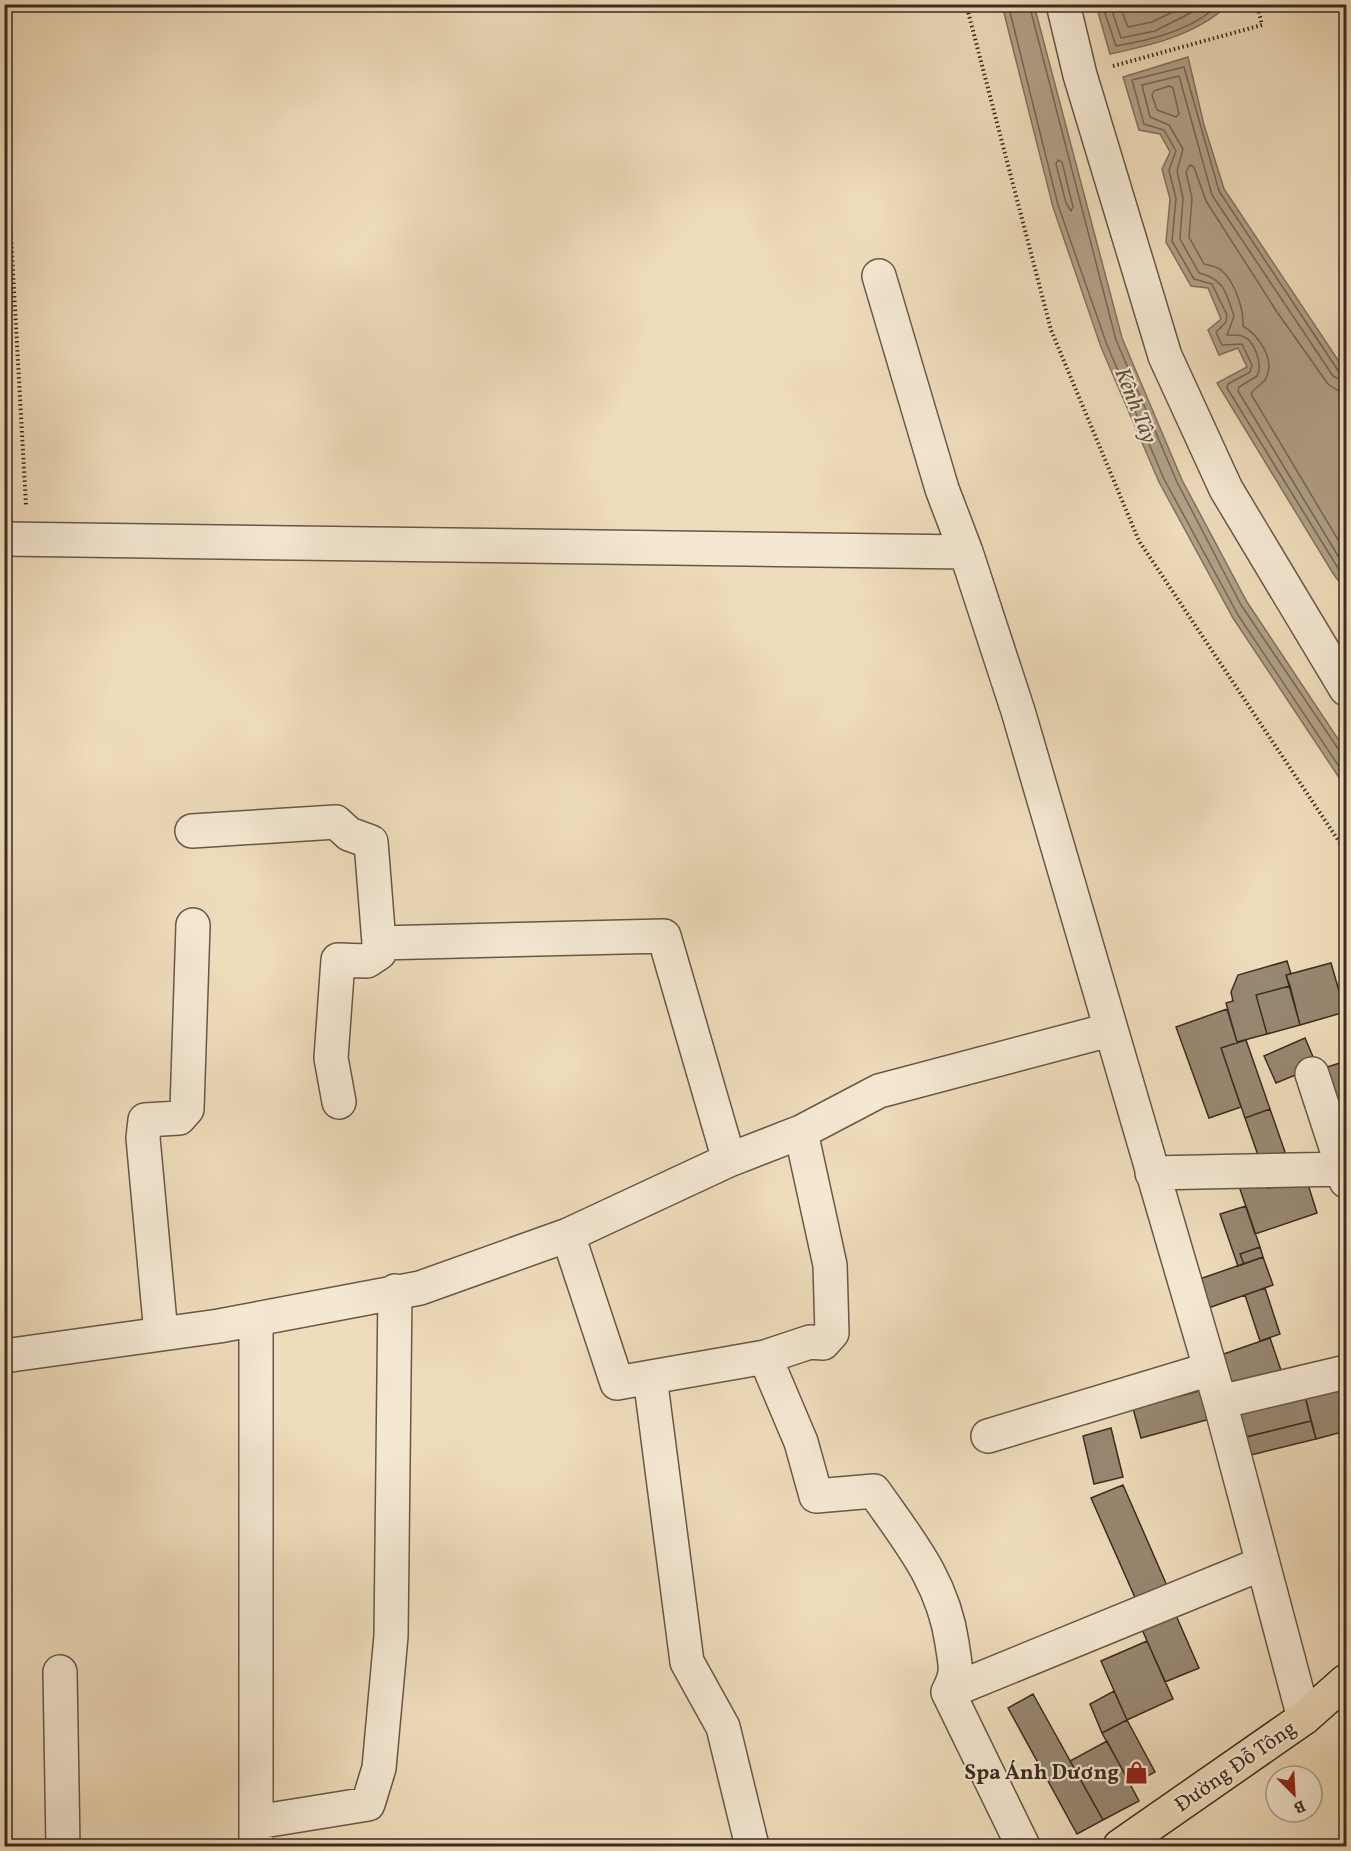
<svg xmlns="http://www.w3.org/2000/svg" width="1351" height="1851" font-family="Vollkorn,serif">
<style>
.water{fill:#b1a087;stroke:#81725f;stroke-width:1.5}
.lines{fill:none;stroke-linecap:round;stroke-linejoin:round}
.shore{stroke:#766654;stroke-width:1.5}
.building{fill:#988872;stroke:#3a2c22;stroke-width:1.5}
.minor-casing{stroke:#675848;stroke-width:36}
.major-casing{stroke:#3a2c22;stroke-width:36}
.path{stroke:#3a2c22;stroke-width:4;stroke-dasharray:1.5 3;stroke-linecap:butt}
.minor{stroke:#f5e8d3;stroke-width:33}
.major{stroke:#efdcbb;stroke-width:33}
.labels{text-anchor:middle;stroke-width:4.5;stroke-linejoin:round;paint-order:stroke}
.street-label{font-size:21px;fill:#3a2c22;stroke:#f5e8d3}
.poi-label{font-size:21px;font-weight:bold;fill:#3a2c22;stroke:#f5e8d3;text-anchor:end}
.water-label{font-size:22px;font-style:italic;fill:#5e4f40;stroke:#f5e8d3}
</style>
<rect width="100%" height="100%" fill="#efdcbb"/>
<filter id="stains"><feTurbulence type="fractalNoise" baseFrequency=".00333" numOctaves="4"/><feColorMatrix values="0 0 0 0 .2 0 0 0 0 .09 0 0 0 0 .02 0 0 0 .5 -.17"/></filter>
<radialGradient id="worn" r=".72"><stop offset=".6" stop-color="#630" stop-opacity="0"/><stop offset="1" stop-color="#630" stop-opacity=".3"/></radialGradient>
<!-- water -->
<path class="water" d="M 1002,5 L 1034,5 L 1122,338 L 1182,480 L 1247,602 L 1346,751 L 1346,788 L 1233,618 L 1159,482 L 1101,347 L 1053,207 Z
M 1096,5 L 1096,4 L 1228,5 C 1196,35 1152,45 1110,54 Z
M 1188,57 L 1204,125 L 1224,189 L 1346,372 L 1346,590 L 1334,575 L 1217,383 L 1247,367 L 1238,348 L 1219,355 L 1208,330 L 1221,319 L 1208,288 L 1191,286 L 1166,242 L 1170,199 L 1162,169 L 1170,152 L 1160,134 L 1139,130 L 1123,77 Z"/>
<g class="lines">
<!-- shore -->
<path class="shore" d="M 1008,4 L 1058,205 L 1107,345 L 1164,479 L 1238,615 L 1346,777
M 1029,4 L 1116,340 L 1177,482 L 1241,605 L 1339,750 L 1346,753
M 1102,4 L 1116,46 C 1151,40 1193,30 1219,4
M 1110,4 L 1121,38 L 1155,31 L 1208,4
M 1119,4 L 1128,27 L 1152,22 L 1189,4
M 1169,86 L 1173,88 L 1179,114 L 1176,117 L 1157,110 L 1152,95 L 1154,91 Z
M 1058,160 L 1062,162 L 1073,207 L 1071,211 L 1066,203 L 1056,164 Z
M 1346,375 L 1339,372 L 1219,191 L 1184,67 L 1132,80 L 1144,124 L 1164,130 L 1176,151 L 1169,170 L 1176,199 L 1172,241 L 1194,279 L 1212,284 L 1227,315 L 1226,322 L 1216,332 L 1222,345 L 1242,344 L 1252,365 L 1250,372 L 1228,384 L 1227,388 L 1346,581
M 1346,383 L 1333,376 L 1212,195 L 1179,76 L 1142,85 L 1150,117 L 1169,125 L 1183,149 L 1177,171 L 1183,198 L 1180,239 L 1199,273 C 1224,279 1226,292 1234,316 L 1227,335 C 1232,336 1237,334 1242,336 C 1255,340 1263,365 1257,376 L 1239,387 L 1238,391 L 1346,569
M 1346,392 L 1337,390 L 1328,384 L 1277,312 L 1206,201 L 1194,167 L 1190,165 L 1186,172 L 1192,198 L 1189,237 L 1204,264 C 1211,266 1217,266 1222,271 C 1235,282 1244,310 1243,326 C 1258,335 1276,359 1266,378 C 1263,385 1254,387 1251,394 L 1346,553"/>
</g>
<!-- building -->
<path class="building" d="M 1287,961 L 1291,974 L 1286,975 L 1290,986 L 1256,995 L 1267,1034 L 1237,1042 L 1226,1003 L 1233,1001 L 1231,992 L 1238,975 Z
M 1331,963 L 1345,1012 L 1300,1025 L 1286,975 Z
M 1290,986 L 1300,1025 L 1267,1034 L 1256,995 Z
M 1227,1009 L 1237,1042 L 1246,1040 L 1221,1048 L 1241,1107 L 1209,1118 L 1176,1027 Z
M 1305,1038 L 1317,1066 L 1276,1083 L 1264,1056 Z
M 1246,1040 L 1270,1109 L 1245,1118 L 1221,1048 Z
M 1346,1061 L 1346,1142 L 1324,1068 Z
M 1270,1109 L 1285,1152 L 1260,1161 L 1245,1118 Z
M 1264,1174 L 1268,1188 L 1305,1175 L 1317,1213 L 1255,1234 L 1238,1183 Z
M 1246,1206 L 1260,1247 L 1240,1254 L 1244,1264 L 1238,1266 L 1220,1214 Z
M 1260,1247 L 1263,1257 L 1244,1264 L 1240,1254 Z
M 1263,1257 L 1273,1285 L 1200,1311 L 1191,1282 Z
M 1265,1288 L 1280,1334 L 1260,1341 L 1245,1295 Z
M 1270,1338 L 1283,1376 L 1228,1396 L 1215,1357 Z
M 1346,1382 L 1346,1431 L 1316,1439 L 1304,1392 Z
M 1169,1386 L 1172,1398 L 1203,1390 L 1210,1419 L 1141,1438 L 1130,1397 Z
M 1304,1392 L 1311,1421 L 1238,1439 L 1231,1410 Z
M 1311,1421 L 1316,1439 L 1243,1457 L 1238,1439 Z
M 1111,1428 L 1123,1477 L 1094,1484 L 1083,1436 Z
M 1123,1485 L 1168,1588 L 1137,1602 L 1091,1498 Z
M 1171,1604 L 1199,1668 L 1165,1682 L 1137,1618 Z
M 1147,1641 L 1173,1699 L 1127,1720 L 1101,1661 Z
M 1114,1691 L 1127,1720 L 1102,1733 L 1090,1704 Z
M 1033,1694 L 1103,1820 L 1077,1834 L 1008,1708 Z
M 1127,1720 L 1155,1772 L 1131,1785 L 1102,1733 Z
M 1107,1741 L 1139,1801 L 1103,1820 L 1070,1761 Z"/>
<g class="lines">
<defs>
<path id="minor" d="M 1063,4 L 1080,75 L 1165,356 L 1226,489 L 1346,689
M 879,276 L 942,489 L 966,552 L 1018,711 L 1220,1402 L 1304,1718
M 4,539 L 966,552
M 192,831 L 336,822 L 349,834 L 371,842 L 379,943 L 664,936 L 729,1160
M 1312,1074 L 1343,1169
M 339,1102 L 331,1058 L 338,960 L 367,961 L 379,953 L 379,943
M 1152,1173 L 1343,1169 L 1346,1181
M 568,1235 L 617,1383 L 765,1357 L 801,1442 L 816,1496 L 874,1491 C 909,1541 943,1581 952,1643 C 955,1666 959,1671 948,1692 L 1023,1846
M 256,1319 L 256,1846
M 161,1334 L 143,1138 L 145,1120 L 179,1118 L 187,1109 L 193,925
M 4,1356 L 219,1326 L 420,1288 L 568,1235 L 729,1160 L 801,1132 L 879,1091 L 1109,1030
M 765,1357 L 810,1342 L 823,1343 L 832,1333 L 830,1265 L 801,1132
M 650,1377 L 687,1662 L 723,1727 L 752,1846
M 1220,1402 L 1346,1372
M 988,1436 L 1210,1369
M 60,1672 L 63,1846
M 948,1692 L 1261,1564
M 257,1822 L 368,1804 L 379,1768 L 391,1636 L 395,1291"/>
<path id="major" d="M 1120,1846 L 1304,1718 L 1346,1681"/>
</defs>
<!-- minor casing -->
<use href="#minor" class="minor-casing"/>
<!-- major casing -->
<use href="#major" class="major-casing"/>
<!-- path -->
<path class="path" d="M 966,4 L 1051,330 L 1139,541 L 1346,852
M 1113,66 L 1262,25 L 1257,4
M 4,112 L 26,505"/>
<!-- minor -->
<use href="#minor" class="minor"/>
<!-- major -->
<use href="#major" class="major"/>
</g>
<!-- icons -->
<defs>
<symbol id="shop-bare" viewBox="-9 -9 18 18"><path d="M-5-2.5h2.3a2.7 3.5 0 0 1 5.4 0H5L5.5 6h-11ZM-1.5-2.5h3a1.5 2.3 0 0 0-3 0Z" fill="#8f2418" stroke="#f5e8d3" stroke-width="2.5" paint-order="stroke"/></symbol>
</defs>
<g fill-rule="evenodd">
<use href="#shop-bare" x="1120" y="1756" width="33" height="33"/>
</g>
<g class="labels">
<!-- street labels -->
<g class="street-label">
<text transform="translate(1235 1766) rotate(-35)" y="7">Đường Đỗ Tông</text>
</g>
<!-- poi labels -->
<g class="poi-label">
<text x="1119" y="1779">Spa Ánh Dương</text>
</g>
<!-- water labels -->
<g class="water-label">
<text transform="translate(1137 405) rotate(68)" y="8">Kênh Tây</text>
</g>
</g>
<!-- margin -->
<rect width="1351" height="1851" fill="none" stroke="#efdcbb" stroke-width="24"/>
<rect x="6" y="6" width="1339" height="1839" fill="none" stroke="#3a2c22" stroke-width="3"/>
<rect x="12" y="12" width="1327" height="1827" fill="none" stroke="#3a2c22" stroke-width="1.5"/>
<!-- north arrow -->
<g transform="translate(1294 1794) rotate(156)"><circle r="28" fill="#f5e8d3" stroke="#aa9d8c" stroke-width="1.5"/>
<path d="M0-4.5L10 22L0 15L-10 22Z" fill="#8f2418"/>
<text y="-9" font-size="16" font-weight="bold" text-anchor="middle" fill="#3a2c22">B</text>
</g>
<rect width="100%" height="100%" filter="url(#stains)"/>
<rect width="100%" height="100%" fill="url(#worn)"/>
</svg>
